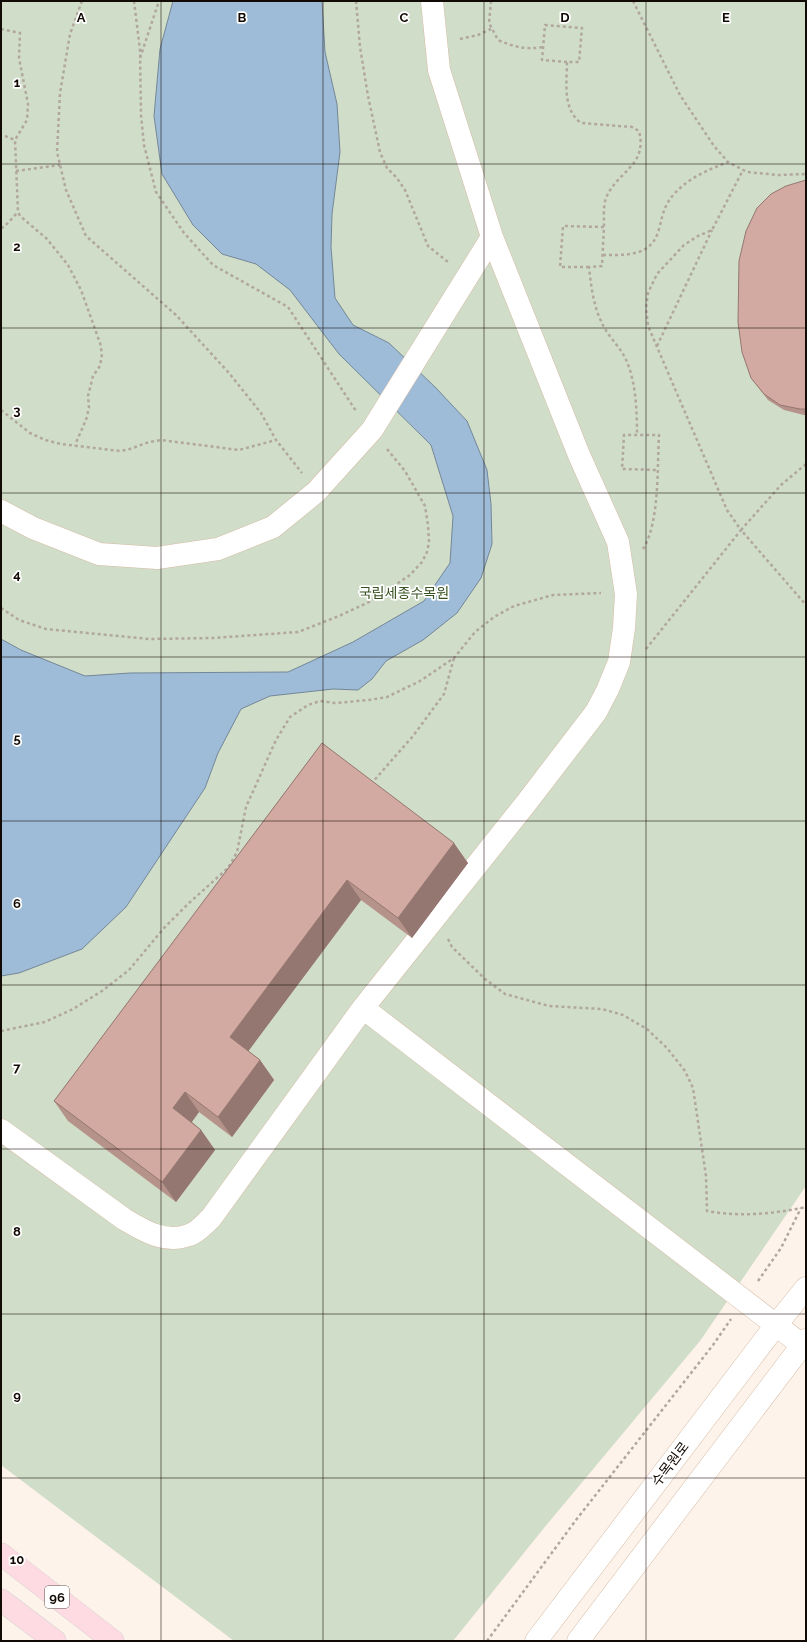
<svg xmlns="http://www.w3.org/2000/svg" width="807" height="1642" font-family="Raleway,'Noto Sans KR',sans-serif">
<style>
.green{fill:#d0ddc8}
.water{fill:#9ebcd7;stroke:#748798}
.lines{fill:none;stroke-linecap:round;stroke-linejoin:round}
.minor-casing{stroke:#d6bda7;stroke-width:23}
.major-casing{stroke:#d4d3d2;stroke-width:23}
.path{stroke:#b1a79f;stroke-width:2.5;stroke-dasharray:3 3;stroke-linecap:butt}
.minor{stroke:#fff;stroke-width:22}
.major{stroke:#fedae2;stroke-width:22}
.wall{fill:#b5928a}
.shaded-wall{fill:#947771}
.building{fill:#d3aaa1;stroke:#947771}
.grid{fill:none;stroke:#120a04;stroke-width:1;stroke-opacity:0.55}
.labels{text-anchor:middle;stroke-width:3.5;stroke-linejoin:round;paint-order:stroke}
.shield{fill:#fff;stroke:#59544f;stroke-width:1}
.shield-label{font-size:13px;font-weight:bold;fill:#120a04}
.park-label{font-size:14px;fill:#375120;stroke:#fff}
.street-label{font-size:14px;fill:#120a04;stroke:#fff}
.grid-label{font-size:13px;text-anchor:middle;font-weight:bold;fill:#120a04;stroke:#fff;stroke-width:3.5;stroke-linejoin:round;paint-order:stroke}
</style>
<rect width="100%" height="100%" fill="#fef3ea"/>
<!-- green -->
<path class="green" d="M 1,1 L 806,1 L 806,1186 L 700,1341 L 544,1528 L 453,1641 L 234,1641 L 1,1465 Z"/>
<!-- water -->
<path class="water" d="M 173,1 L 322,1 L 325,52 L 337,104 L 340,152 L 332,214 L 331,247 L 335,298 L 353,325 L 389,343 L 436,388 L 467,421 L 487,470 L 491,504 L 492,544 L 481,578 L 457,613 L 423,640 L 386,661 L 372,679 L 358,690 L 333,689 L 270,696 L 241,709 L 218,753 L 205,788 L 126,907 L 82,949 L 19,973 L 1,976 L 1,639 L 21,650 L 85,676 L 130,673 L 288,672 L 353,642 L 424,601 L 450,563 L 453,516 L 431,445 L 339,354 L 290,290 L 256,264 L 222,254 L 193,225 L 162,174 L 154,116 L 160,49 Z"/>
<g class="lines">
<defs>
<path id="minor" d="M 1,511 L 33,528 L 99,554 L 157,558 L 218,549 L 273,527 L 316,492 L 372,430 L 492,237
M 363,1008 L 802,1345
M 1,1130 L 124,1219 C 144,1231 165,1244 189,1235 C 197,1233 205,1223 211,1218 L 363,1008 L 527,802 L 596,712 L 608,689 L 619,662 L 624,628 L 626,594 L 618,542 L 579,455 L 492,237 L 439,70 L 432,1
M 536,1641 L 776,1325 L 806,1288
M 578,1641 L 806,1340"/>
<path id="major" d="M 1,1554 L 113,1641
M 1,1600 L 55,1641"/>
</defs>
<!-- minor casing -->
<use href="#minor" class="minor-casing"/>
<!-- major casing -->
<use href="#major" class="major-casing"/>
<!-- path -->
<path class="path" d="M 82,1 L 70,34 L 60,93 L 57,152 L 66,190 L 86,236 L 176,315 L 229,373 L 261,413 L 276,440 L 302,473
M 134,1 L 140,50 L 141,115 L 144,145 L 156,192 L 184,233 L 213,265 L 288,307 L 356,411
M 356,1 L 360,47 L 368,96 L 380,152 L 387,168 L 397,178 L 405,190 L 428,246 L 448,262
M 491,1 L 489,23 L 498,40 C 514,47 526,50 543,47
M 633,1 L 680,95 L 714,146 L 728,162 L 747,172 L 778,175 L 806,174
M 1,29 L 20,33 L 19,58 L 28,104 L 27,120 L 15,140 L 18,212 L 20,216 L 47,239 L 68,265 L 81,290 L 100,343 L 102,354 L 100,366 L 93,376 L 88,396 L 89,408 L 86,420 L 75,445
M 460,39 L 478,35 L 491,29
M 140,58 L 159,1
M 567,62 L 542,60 L 545,25 L 582,28 L 579,62 L 567,62 C 567,82 562,109 581,123 L 632,127 L 639,131 C 648,166 617,171 606,198 C 603,206 604,218 604,227
M 5,136 L 15,140
M 16,171 L 60,165
M 1,228 L 4,227 L 18,212
M 603,255 C 626,255 652,257 659,229 C 663,214 664,205 675,193 C 690,177 708,170 728,162
M 589,267 L 560,267 L 563,226 L 604,227 L 602,266 L 589,267 C 591,285 593,304 601,321 C 607,336 621,347 627,362 C 636,383 637,412 637,435
M 657,346 L 712,230
M 1,410 L 30,433 L 45,440 L 61,444 L 120,451 L 130,449 L 149,442 L 161,440 L 239,450 L 276,440
M 806,464 L 781,485 L 741,530 L 806,605
M 643,549 C 660,522 657,466 659,435 L 624,435 L 622,469 L 657,470
M 1,608 L 19,620 L 46,629 L 149,639 L 213,638 L 298,632 L 339,616 L 371,601 L 410,575 L 422,562 L 427,552 L 429,542 L 428,525 L 425,506 L 405,471 L 387,449
M 646,649 L 741,530 L 727,510 L 648,326 L 646,308 L 648,293 L 657,274 L 684,245 L 698,236 L 712,230 L 743,170
M 371,784 L 413,736 L 444,694 L 454,658
M 448,939 L 452,947 L 485,979 L 505,994 L 549,1006 L 602,1009 L 623,1015 L 647,1029 L 667,1048 L 685,1071 L 693,1088 L 706,1176 L 707,1211 C 740,1217 773,1214 806,1207
M 1,1031 L 45,1022 L 73,1009 L 102,991 L 129,970 L 164,928 L 189,903 L 228,868 L 237,852 L 246,807 L 276,740 L 290,717 L 308,705 L 320,701 L 335,703 L 369,700 L 387,697 L 420,681 L 454,658 L 475,632 L 494,617 L 514,606 L 553,595 L 601,593
M 758,1281 L 781,1248 L 801,1208
M 487,1641 L 576,1520 L 713,1345 L 731,1319"/>
<!-- minor -->
<use href="#minor" class="minor"/>
<!-- major -->
<use href="#major" class="major"/>
</g>
<!-- wall -->
<path class="wall" d="M 806,180 L 806,415 L 804,415 L 784,410 L 768,400 L 751,378 Z
M 322,743 L 468,863 L 412,938 L 361,900 L 248,1051 L 260,1060 L 274,1080 L 232,1137 L 199,1112 L 192,1122 L 201,1130 L 215,1150 L 176,1202 L 68,1121 L 54,1101 Z"/>
<!-- shaded-wall -->
<path class="shaded-wall" d="M 454,843 L 468,863 L 412,938 L 398,918 Z
M 347,880 L 361,900 L 244,1057 L 230,1037 Z
M 260,1060 L 274,1080 L 232,1137 L 218,1117 Z
M 185,1092 L 199,1112 L 187,1128 L 173,1108 Z
M 201,1130 L 215,1150 L 176,1202 L 162,1182 Z"/>
<!-- building -->
<path class="building" d="M 806,180 L 806,409 L 800,409 L 780,405 L 764,394 L 751,378 L 742,352 L 738,322 L 739,261 L 746,231 L 757,208 L 771,194 L 786,186 Z
M 322,743 L 454,843 L 398,918 L 347,880 L 230,1037 L 260,1060 L 218,1117 L 185,1092 L 173,1108 L 201,1130 L 162,1182 L 54,1101 Z"/>
<!-- grid -->
<path class="grid" d="M 161,1 L 161,1641M 323,1 L 323,1641M 484,1 L 484,1641M 646,1 L 646,1641M 1,164 L 806,164M 1,328 L 806,328M 1,493 L 806,493M 1,657 L 806,657M 1,821 L 806,821M 1,985 L 806,985M 1,1149 L 806,1149M 1,1314 L 806,1314M 1,1478 L 806,1478"/>
<g class="labels">
<!-- shield labels -->
<rect class="shield" x="45" y="1586" width="24" height="22" rx="3"/>
<g class="shield-label">
<text x="57" y="1602">96</text>
</g>
<!-- park labels -->
<g class="park-label">
<text x="404" y="598">국립세종수목원</text>
</g>
<!-- street labels -->
<g class="street-label">
<text transform="translate(670 1464) rotate(-53)" y="5">수목원로</text>
</g>
</g>
<g class="grid-label">
<text x="81" y="22">A</text>
<text x="242" y="22">B</text>
<text x="404" y="22">C</text>
<text x="565" y="22">D</text>
<text x="726" y="22">E</text>
<text x="17" y="87">1</text>
<text x="17" y="251">2</text>
<text x="17" y="415">3</text>
<text x="17" y="579">4</text>
<text x="17" y="743">5</text>
<text x="17" y="908">6</text>
<text x="17" y="1072">7</text>
<text x="17" y="1236">8</text>
<text x="17" y="1400">9</text>
<text x="17" y="1564">10</text>
</g>
<!-- border -->
<rect width="807" height="1642" fill="none" stroke="#120a04" stroke-width="4"/>
</svg>
